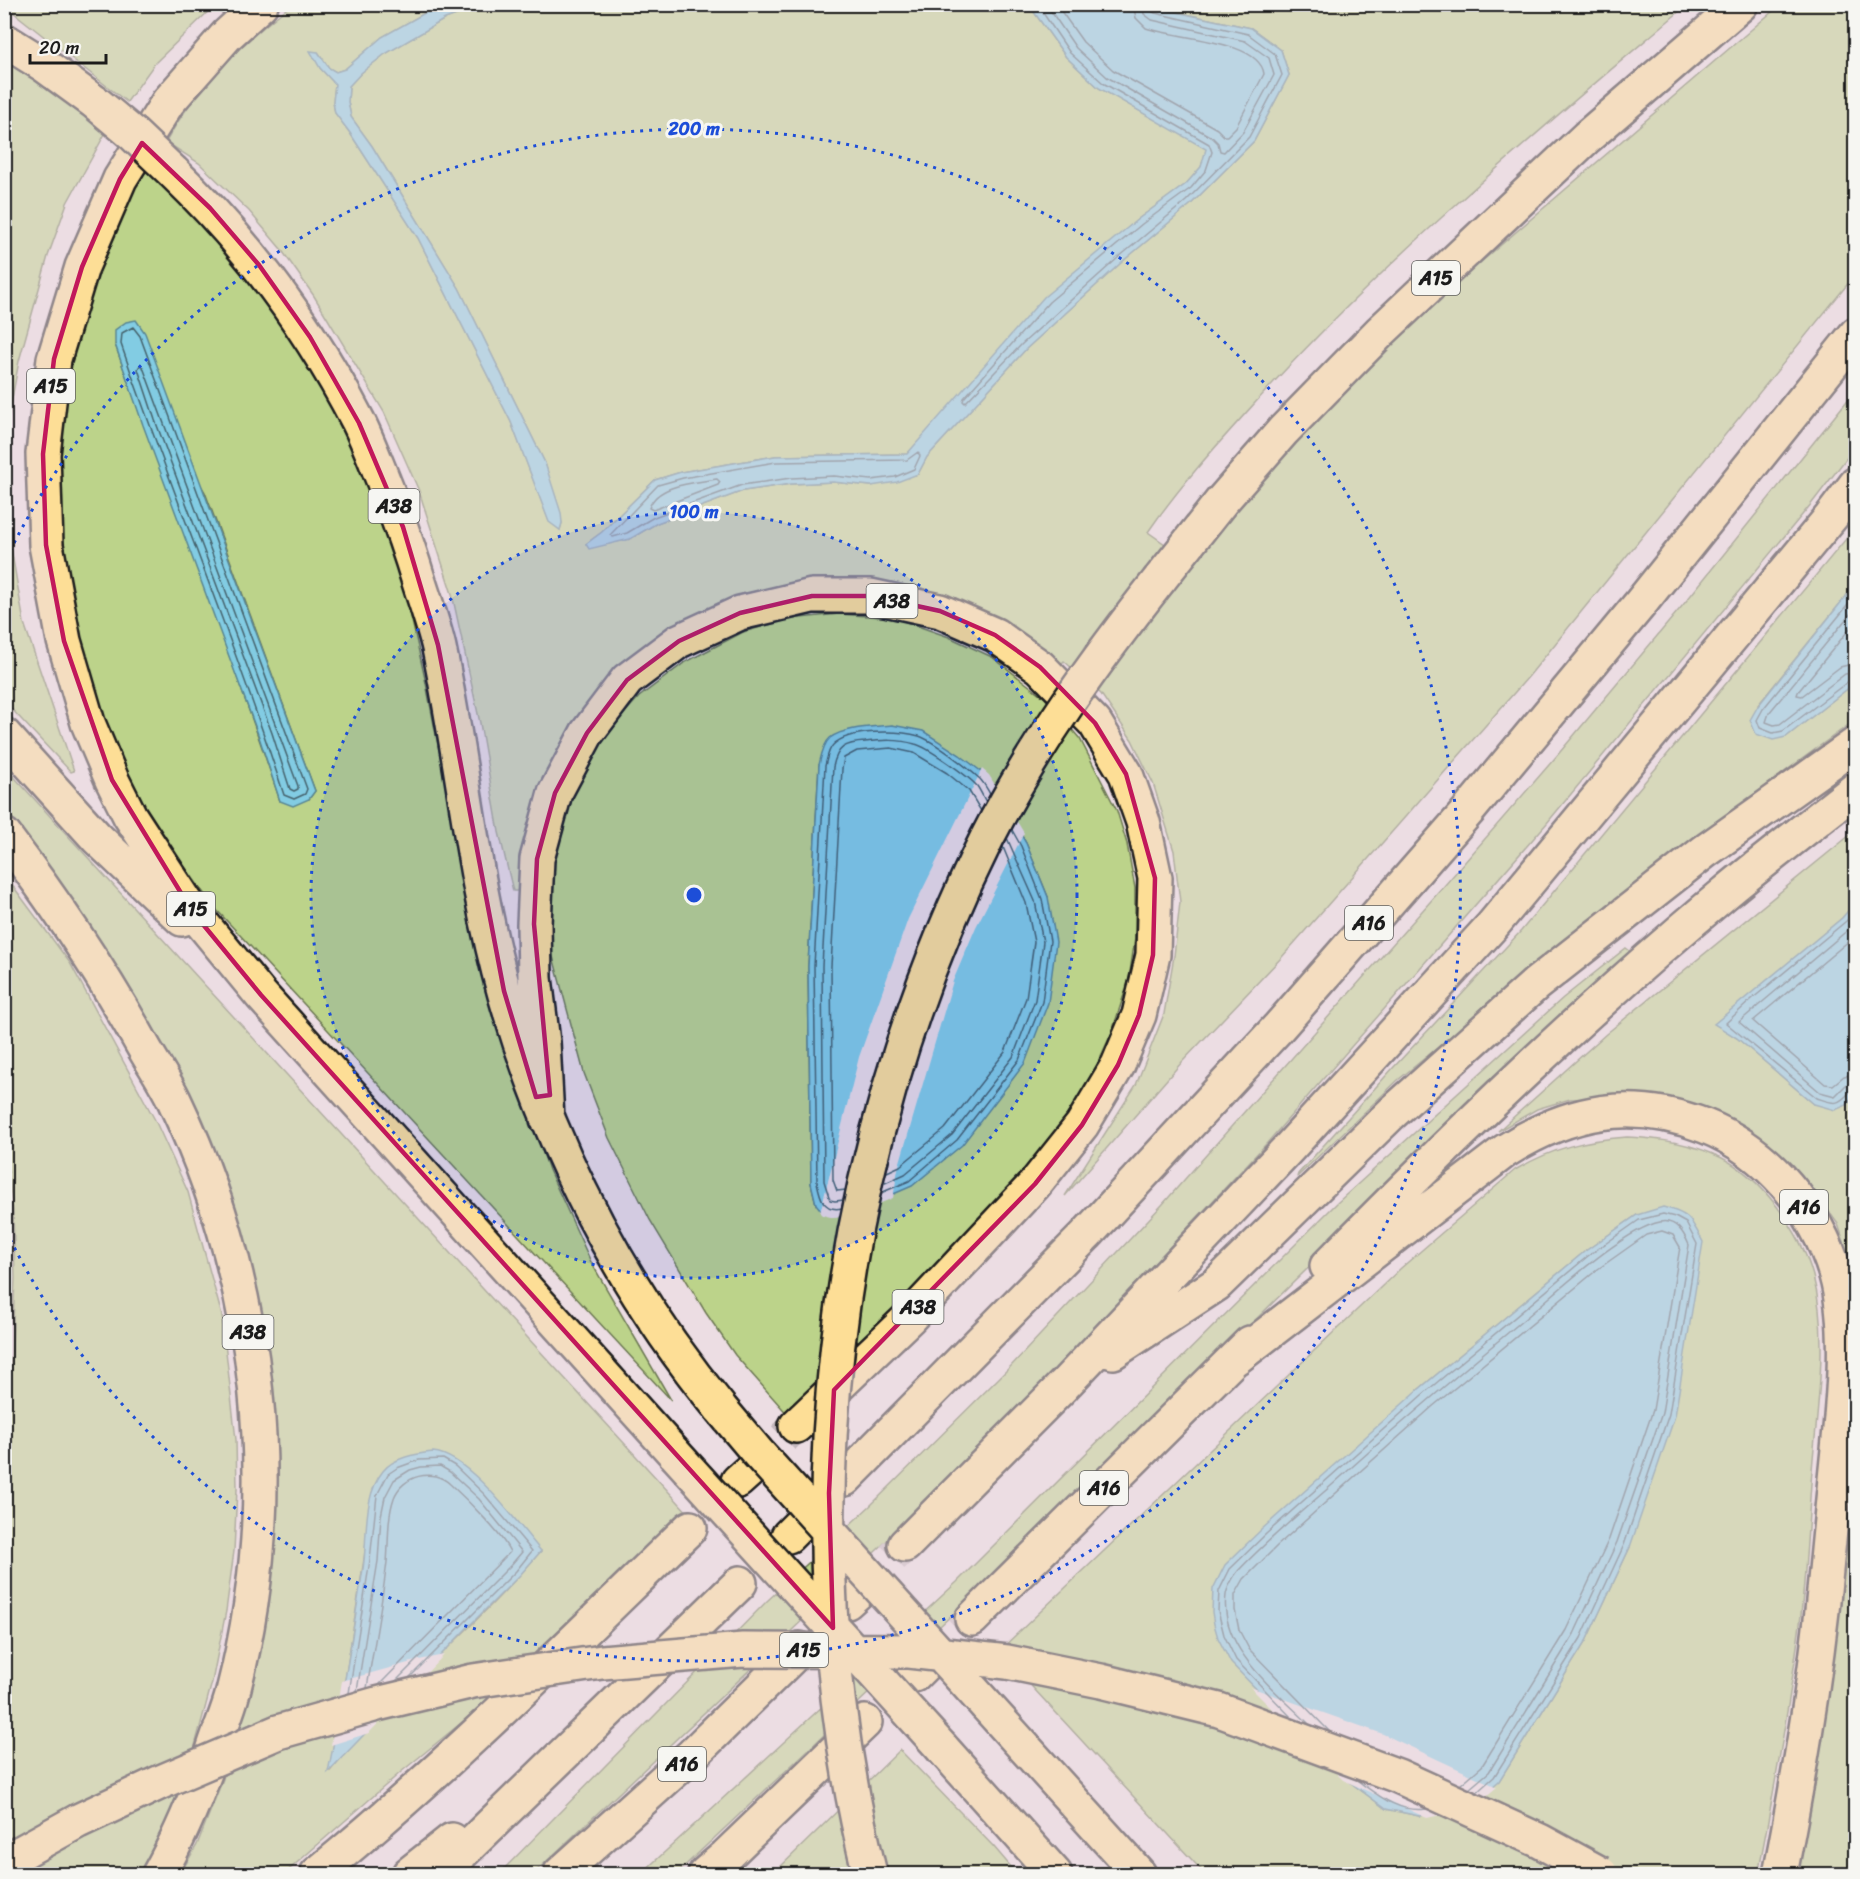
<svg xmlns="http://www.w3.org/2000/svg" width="1860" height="1879" font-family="Sriracha,sans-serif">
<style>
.green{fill:#bcd38a;stroke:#6c7853;stroke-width:1.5;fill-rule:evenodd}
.water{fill:#82cce3;stroke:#598693;stroke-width:1.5}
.pier{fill:#ecdde3}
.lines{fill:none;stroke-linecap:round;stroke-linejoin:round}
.shore{stroke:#45626c;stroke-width:1.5}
.motorway-tunnel{stroke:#c2b6bb;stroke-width:33;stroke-dasharray:33 16;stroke-linecap:butt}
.motorway-casing{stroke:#1c1c1c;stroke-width:38}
.motorway{stroke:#fdde96;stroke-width:33}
.motorway-bridge-casing{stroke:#1c1c1c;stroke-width:38;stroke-linecap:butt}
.motorway-bridge{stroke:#fdde96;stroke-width:33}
.marked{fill:none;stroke:#c2185b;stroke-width:4.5;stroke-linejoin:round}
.ring{fill:none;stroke:#1d4ed8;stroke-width:3;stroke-dasharray:3 6}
.labels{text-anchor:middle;stroke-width:6;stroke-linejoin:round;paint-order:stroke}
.shield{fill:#f6f6f2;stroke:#5d5d5c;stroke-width:1.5}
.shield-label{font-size:20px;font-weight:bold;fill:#1c1c1c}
.centre{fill:#1d4ed8;stroke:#f6f6f2;stroke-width:3}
.ring-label{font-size:18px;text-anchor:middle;font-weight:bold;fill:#1d4ed8;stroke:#f6f6f2;stroke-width:6;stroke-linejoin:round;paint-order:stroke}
</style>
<rect width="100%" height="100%" fill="#ecdde3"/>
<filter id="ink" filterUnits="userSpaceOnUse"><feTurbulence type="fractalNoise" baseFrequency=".0167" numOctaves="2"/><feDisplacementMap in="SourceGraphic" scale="12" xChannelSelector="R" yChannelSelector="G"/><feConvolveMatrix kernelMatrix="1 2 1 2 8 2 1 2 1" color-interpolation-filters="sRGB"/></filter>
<g filter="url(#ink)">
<!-- green -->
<path class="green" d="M 4,5 L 5,4 L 215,5 L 155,63 L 127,102 Z
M 291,5 L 439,5 L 382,37 L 345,69 L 336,72 L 329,68 L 318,52 L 320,68 L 335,84 L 333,102 L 335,113 L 350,133 L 418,238 L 511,422 L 549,521 L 560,530 L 562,523 L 545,463 L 459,288 L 372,146 L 351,117 L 348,102 L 349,86 L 361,73 L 385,54 L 445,19 L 484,5 L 1029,5 L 1066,57 L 1099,88 L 1207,149 L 1201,167 L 1186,184 L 1138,219 L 1097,255 L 907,454 L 775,456 L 681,472 L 655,480 L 602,532 L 586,544 L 589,548 L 630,539 L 657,523 L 743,491 L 791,484 L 833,482 L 871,486 L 918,474 L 927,457 L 1026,349 L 1123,261 L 1190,205 L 1254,141 L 1289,75 L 1281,50 L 1251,28 L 1143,5 L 1687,5 C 1545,126 1400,246 1273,383 C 1229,432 1185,478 1148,532 L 1192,563 L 1229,512 L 1388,342 L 1780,5 L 1855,5 L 1855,275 L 1529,676 L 1282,957 L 1182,1062 L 1065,1196 L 1136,1085 L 1164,1014 L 1174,956 L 1180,902 L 1174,851 L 1153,783 L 1132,740 L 1101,694 L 1064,661 L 1058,667 L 971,610 L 894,584 L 837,584 L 621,672 L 520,891 L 513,891 L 499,832 L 480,723 L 452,594 L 419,491 L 384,412 L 314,296 L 281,249 L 249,211 L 199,163 L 166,142 C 196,86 242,43 291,5 Z
M 5,58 L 106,132 L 67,203 L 48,256 L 19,361 L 7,425 L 6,458 L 11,548 L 24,623 L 74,771 L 71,772 L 5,702 Z
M 148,168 L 222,240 L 322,380 L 357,450 L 382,517 L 408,603 L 426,683 L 459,854 L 516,1076 L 549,1170 L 591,1262 L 671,1400 L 213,906 L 167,842 L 125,773 L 96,707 L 74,628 L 62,556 L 57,476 L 61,405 L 81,310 L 133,190 ZM 115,344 L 205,492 L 315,791 L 309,799 L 280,801 C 230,647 168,497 115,344 Z
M 1855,391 L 1855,447 L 1812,503 L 1547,823 L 1267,1143 L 989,1440 L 894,1534 L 533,1874 L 499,1874 L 767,1601 L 870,1506 L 1011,1366 L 1162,1205 L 1445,885 L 1555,758 L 1683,605 Z
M 1855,528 L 1855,585 L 1758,705 L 1786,737 L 1855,683 L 1855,720 L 1745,801 L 1624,895 L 1398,1080 L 1297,1177 L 1298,1174 L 1393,1068 L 1521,931 Z
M 839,614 L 895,618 L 949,637 L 992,657 L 1045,698 L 1080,739 L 1117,811 L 1127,844 L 1135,888 L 1135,938 L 1129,979 L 1112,1032 L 1089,1082 L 1049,1142 L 1008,1195 L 789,1416 L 735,1355 L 706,1313 L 650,1220 L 609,1138 L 584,1073 L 551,949 L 547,894 L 555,829 L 573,784 L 603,737 L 639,697 L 684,663 L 743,632 L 790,619 ZM 819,765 L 987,776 L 1026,843 L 1048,897 L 816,1204 L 811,1183 L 808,966 Z
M 5,767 L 689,1514 L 488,1701 L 401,1772 L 284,1874 L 180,1874 L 197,1845 L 223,1779 L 245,1693 L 242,1246 L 5,819 ZM 372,1493 L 541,1551 C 475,1628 395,1692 331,1770 L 364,1559 Z
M 1855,831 L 1855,903 L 1842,918 L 1715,1024 L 1737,1038 L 1814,1104 L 1847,1105 L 1855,1093 L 1855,1288 L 1854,1271 L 1838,1224 L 1812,1188 L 1785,1159 L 1759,1139 L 1611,1098 L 1570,1099 L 1537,1109 L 1498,1131 L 1606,1034 Z
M 4,874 L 70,963 L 155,1120 L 188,1192 L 222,1316 L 236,1440 L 237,1489 L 234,1551 L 226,1611 L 212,1682 L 189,1768 L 164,1829 L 138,1874 L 5,1874 L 4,1444 L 9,1415 L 15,1278 L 13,1212 L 4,1133 Z
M 1626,948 L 1630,951 L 1038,1534 L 676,1874 L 641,1874 L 957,1582 L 1337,1203 L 1563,998 Z
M 1627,1137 C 1658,1138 1692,1144 1720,1157 C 1762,1177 1801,1232 1813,1276 C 1829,1336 1817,1409 1812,1470 C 1808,1521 1806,1573 1800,1624 C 1789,1708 1774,1791 1758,1874 L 1205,1874 L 999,1651 L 1401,1268 L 1515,1170 C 1553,1148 1584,1140 1627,1137 ZM 1637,1215 L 1630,1547 L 1586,1641 L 1499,1781 L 1419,1816 L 1386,1809 L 1339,1774 L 1418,1390 L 1584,1252 Z
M 1855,1414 L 1855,1874 L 1797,1874 Z
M 900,1750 L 994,1847 L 1017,1874 L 773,1874 Z"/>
<!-- water -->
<path class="water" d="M 439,5 L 484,5 L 445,19 L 385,54 L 361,73 L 349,86 L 348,102 L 351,117 L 372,146 L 459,288 L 545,463 L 561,513 L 562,523 L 560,530 L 549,522 L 511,422 L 418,238 L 350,133 L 335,113 L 333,102 L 335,84 L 320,68 L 310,51 L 318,52 L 329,68 L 336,72 L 345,69 L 382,37 Z
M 1029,5 L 1143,5 L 1251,28 L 1281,50 L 1289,75 L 1254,141 L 1190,205 L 1123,261 L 1026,349 L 927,457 L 918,474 L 897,482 L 871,486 L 833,482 L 791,484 L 743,491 L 657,523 L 630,539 L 589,549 L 586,544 L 602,532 L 655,480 L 681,472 L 775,456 L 907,454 L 1044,297 L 1138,219 L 1186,184 L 1201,167 L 1206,149 L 1099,88 L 1066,57 Z
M 136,320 L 145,333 L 315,791 L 309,799 L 293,806 L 280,801 L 259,737 L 143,425 L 115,344 L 115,330 L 126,322 Z
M 1855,585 L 1855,683 L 1786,737 L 1773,740 L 1756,734 L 1750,720 L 1758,706 Z
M 892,725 L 923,731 L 960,755 L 987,776 L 1026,843 L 1048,897 L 1056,942 L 1048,1003 L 1025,1063 L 962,1145 L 912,1186 L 852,1212 L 823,1213 L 816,1204 L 811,1183 L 808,966 L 819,765 C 821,757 823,744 830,738 C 844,727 874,727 892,725 Z
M 1855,903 L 1855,1093 L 1847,1105 L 1835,1110 L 1814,1104 L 1737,1038 L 1714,1024 L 1842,918 Z
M 1663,1207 C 1690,1214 1691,1219 1703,1242 L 1675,1416 L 1630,1547 L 1586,1641 L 1499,1781 L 1471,1805 L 1445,1812 L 1419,1816 L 1386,1809 L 1339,1774 L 1231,1663 L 1218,1638 L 1214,1624 L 1212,1612 L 1213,1589 L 1225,1565 L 1261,1530 L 1418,1390 L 1584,1252 L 1637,1215 Z
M 433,1452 C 469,1455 518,1524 541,1551 L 520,1575 L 464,1631 L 328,1772 C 342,1704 352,1636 363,1569 C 368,1538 362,1497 383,1471 C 394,1457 416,1454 433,1452 Z"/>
<!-- pier -->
<path class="pier" d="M 982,769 L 989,775 L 1024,833 L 976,927 L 953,981 L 898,1169 L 893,1198 L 853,1215 L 835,1218 L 822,1215 L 820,1213 L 859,1057 L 908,919 Z
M 444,1655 L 369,1733 L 331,1745 L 342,1681 L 419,1660 Z
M 1250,1687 L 1383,1734 L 1497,1787 L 1472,1808 L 1427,1818 L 1343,1780 Z"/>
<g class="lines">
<!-- shore -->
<path class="shore" d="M 1037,4 L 1070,53 L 1103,83 L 1209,144 L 1212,152 L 1206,170 L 1191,188 L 1142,224 L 1049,302 L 964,398 L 963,401 L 965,403 L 1022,344 L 1119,257 L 1186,201 L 1249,137 L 1282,75 L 1275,54 L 1248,34 L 1155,13 L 1150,10 L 1150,4
M 1046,4 L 1076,48 L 1107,77 L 1213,138 L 1218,143 L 1220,151 L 1224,152 L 1243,132 L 1274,75 L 1269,58 L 1245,41 L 1152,20 L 1144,14 L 1142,4
M 1056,4 L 1083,42 L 1113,70 L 1217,129 L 1224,136 L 1227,136 L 1236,127 L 1264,74 C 1260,40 1174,38 1146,28 L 1136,18 L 1133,4
M 133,327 L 140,336 L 307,789 L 305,794 L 294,799 L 284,795 C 235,643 173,495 121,344 L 122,333 Z
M 140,365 L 143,367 L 298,786 L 298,789 L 294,791 L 290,789 L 272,733 L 155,420 L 138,369 Z
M 918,452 L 920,456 L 914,469 L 895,477 L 871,480 L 834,476 L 791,478 L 742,485 L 654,517 L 627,533 L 613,537 L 610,535 L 658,485 L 683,478 L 776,462 L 907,460 Z
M 717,479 L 720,482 L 718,485 L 653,510 L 649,508 C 657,484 695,483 717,479 Z
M 1856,595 L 1763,709 L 1757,720 L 1760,728 L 1773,733 L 1783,731 L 1850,680 L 1856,679
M 1856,607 L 1769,713 L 1766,722 L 1774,725 L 1780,724 L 1845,674 L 1856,672
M 1856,621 L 1798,692 L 1797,695 L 1802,696 L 1840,667 L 1856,663
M 1856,912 L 1845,922 L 1752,999 L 1726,1023 L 1817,1098 C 1835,1104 1837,1106 1850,1092 L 1856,1091
M 1856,923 L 1739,1022 L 1820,1092 L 1835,1096 L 1846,1085 L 1856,1083
M 1856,935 L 1753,1021 L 1825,1084 L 1833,1085 L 1844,1076 L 1856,1074
M 887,1172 L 900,1166 L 945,1129 L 1005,1052 L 1026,998 L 1034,942 L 1026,903 L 1003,847
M 885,1183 L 905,1174 L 952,1135 L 1013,1057 L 1035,1000 L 1043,942 L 1035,901 L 1007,838
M 846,1190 L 837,1191 L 833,1180 L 831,966 L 842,769 L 844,758 L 857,751 L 891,748 L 914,753 L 947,773 L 969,791 L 981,811
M 883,1192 L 909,1181 L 957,1140 L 1019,1060 L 1042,1002 L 1050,941 L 1042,899 L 1021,846 L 1012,830
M 844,1200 L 835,1201 L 830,1200 L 824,1181 L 822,966 L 833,767 C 837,747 845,743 865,742 C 882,740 898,739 915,744 C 928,747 968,776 977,786 C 980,790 983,797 986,802
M 842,1208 C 823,1212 820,1197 817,1182 L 814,966 L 825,766 C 827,759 828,750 833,745 C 848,729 899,730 919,736 C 934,741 967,767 980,779 C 984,783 987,789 990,794
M 367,1688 C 374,1646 382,1604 387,1562 C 389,1541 387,1518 394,1498 C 402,1476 433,1467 450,1484 C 465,1498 503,1535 510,1552 L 379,1685
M 357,1691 L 378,1561 L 381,1516 L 385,1497 L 394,1480 L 410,1470 L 421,1467 L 440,1466 L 450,1472 L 479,1499 L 522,1552 L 510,1566 L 396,1681
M 349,1693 L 370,1560 L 377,1495 L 388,1474 L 397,1468 L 419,1460 L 443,1459 L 455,1466 L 484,1494 L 532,1551 L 516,1571 L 409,1678
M 1292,1718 L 1236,1660 L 1224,1635 L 1218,1611 L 1219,1591 L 1230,1569 L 1266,1534 L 1422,1395 L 1588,1256 L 1639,1220 L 1663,1214 L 1675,1217 L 1686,1223 L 1697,1244 L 1669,1414 L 1624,1545 L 1581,1638 L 1494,1777 L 1477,1792
M 1309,1724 C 1275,1690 1219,1648 1226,1595 C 1227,1588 1233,1577 1238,1571 C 1267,1540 1300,1513 1332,1485 C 1396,1427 1462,1371 1528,1316 C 1558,1291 1624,1229 1660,1222 C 1676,1219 1684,1233 1689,1245 L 1662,1413 L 1617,1542 L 1574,1634 L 1489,1772 L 1469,1789
M 1329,1731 L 1249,1649 L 1239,1630 L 1235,1610 L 1235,1595 L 1244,1579 L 1277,1546 L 1432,1407 L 1598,1269 L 1646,1235 L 1662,1231 L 1673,1235 L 1680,1247 L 1653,1410 L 1609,1539 L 1566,1630 L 1482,1766 L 1460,1785
M 1358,1781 C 1379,1796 1399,1813 1426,1809"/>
<!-- motorway-tunnel -->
<path class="motorway-tunnel" d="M 748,1472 L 796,1426
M 858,1592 L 905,1545
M 924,1665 L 972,1619"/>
<defs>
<path id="motorway" d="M 261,4 L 227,35 L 168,102 L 120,179 L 82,267 L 54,359 L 43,454 L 46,545 L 64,641 L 88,723 L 112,780 L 130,816 L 192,911 L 261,995 L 675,1454
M 4,40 L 44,65 L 96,103
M 173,172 C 248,244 310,328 358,421 C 365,435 371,450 377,465 C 393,504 407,542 419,582 C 426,604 434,626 439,648 C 463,763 473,882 505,995 C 549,1146 621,1288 721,1409
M 1160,579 L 1221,502 L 1283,431 L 1380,332 L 1587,137 L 1741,4
M 4,735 L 97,838 L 182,919
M 4,835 C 55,902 102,972 143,1046 C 153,1064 165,1081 174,1100 C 262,1284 284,1494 233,1692 C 228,1712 219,1731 213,1751 C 198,1793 181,1835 159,1874
M 547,1119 L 543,1042 L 535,978 L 534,924 L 537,859 L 555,793 L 587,733 L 627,680 L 679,641 L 740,613 L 812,596 L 871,596 L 940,611 L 995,635 L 1040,667 L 1095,723 L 1126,774 L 1143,822 L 1155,878 L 1153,955 L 1139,1015 L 1118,1065 L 1082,1125 L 1035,1184 L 910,1317 L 796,1426
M 1327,1266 C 1454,1137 1585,1010 1724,894 C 1767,858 1812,824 1856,789
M 1113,1352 L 1217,1284 L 1392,1113 L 1536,984 L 1704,852 L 1856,744
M 1236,1358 L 1505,1151 C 1570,1110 1631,1098 1705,1126 C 1768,1151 1817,1210 1836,1275 C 1853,1335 1840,1426 1834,1489 C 1830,1530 1826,1570 1822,1611 C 1812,1699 1797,1788 1780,1874
M 845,1479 L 1086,1235 L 1278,1028 L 1468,811 L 1640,604 L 1856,334
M 738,1481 L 748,1472
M 788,1536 L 798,1526
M 905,1545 L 1064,1385 L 1288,1149 L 1492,926 L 1831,517 L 1856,484
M 847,1602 L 858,1592
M 972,1619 L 1250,1343
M 914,1675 L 924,1665
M 986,1705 L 1139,1874
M 942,1748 L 1055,1874
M 317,1874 C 448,1767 568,1646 690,1528
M 409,1874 L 452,1840
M 440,1874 L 740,1583
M 560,1874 L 692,1755 L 800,1649
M 705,1874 L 726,1856 L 865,1722"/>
</defs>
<!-- motorway casing -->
<use href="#motorway" class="motorway-casing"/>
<!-- motorway -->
<use href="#motorway" class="motorway"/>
<defs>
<path id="motorway-bridge" d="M 96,103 L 133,134 L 173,172
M 721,1409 L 758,1453 L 986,1705
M 675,1454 L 942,1748
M 4,1862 L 78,1821 L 161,1782 L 278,1732 L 377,1704 L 473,1681 L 602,1662 L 743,1650 L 909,1651 L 1007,1662 L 1101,1681 L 1219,1710 L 1398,1776 L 1540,1841 L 1601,1874
M 870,1874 C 785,1532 830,1153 987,838 C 1034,746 1096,660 1160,579"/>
</defs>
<!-- motorway-bridge casing -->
<use href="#motorway-bridge" class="motorway-bridge-casing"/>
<!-- motorway-bridge -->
<use href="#motorway-bridge" class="motorway-bridge"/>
</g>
</g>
<!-- marked area -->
<path d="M0 0H1860V1879H0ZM 142,143 L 210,208 L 259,265 L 310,337 L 359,423 L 403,527 L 438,645 L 504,991 L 536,1097 L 550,1095 L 534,924 L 537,859 L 555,793 L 587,733 L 627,680 L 679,641 L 740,613 L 812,596 L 871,596 L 940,611 L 995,635 L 1040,667 L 1095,723 L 1126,774 L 1155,878 L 1153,955 L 1139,1015 L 1118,1065 L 1082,1125 L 1035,1184 L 834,1390 L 829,1493 L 833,1628 L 261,995 L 192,911 L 112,780 L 64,641 L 46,545 L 43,454 L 54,359 L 82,267 L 120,179 Z" fill="#ecdde3" fill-opacity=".55" fill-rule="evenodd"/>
<path class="marked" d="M 142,143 L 210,208 L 259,265 L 310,337 L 359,423 L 403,527 L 438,645 L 504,991 L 536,1097 L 550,1095 L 534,924 L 537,859 L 555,793 L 587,733 L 627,680 L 679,641 L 740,613 L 812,596 L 871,596 L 940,611 L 995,635 L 1040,667 L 1095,723 L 1126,774 L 1155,878 L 1153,955 L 1139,1015 L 1118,1065 L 1082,1125 L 1035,1184 L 834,1390 L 829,1493 L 833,1628 L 261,995 L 192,911 L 112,780 L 64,641 L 46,545 L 43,454 L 54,359 L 82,267 L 120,179 Z"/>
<!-- distance rings -->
<circle cx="694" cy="895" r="383" fill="#1d4ed8" fill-opacity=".12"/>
<g class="ring">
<circle cx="694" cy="895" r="383"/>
<path d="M6 559A766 766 0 1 1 6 1231"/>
</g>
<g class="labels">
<!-- shield labels -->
<g class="shield">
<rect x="1412" y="261" width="48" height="34" rx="4.5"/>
<rect x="27" y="369" width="48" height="34" rx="4.5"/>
<rect x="368.5" y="489" width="51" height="34" rx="4.5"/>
<rect x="866.5" y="584" width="51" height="34" rx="4.5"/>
<rect x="167" y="892" width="48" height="34" rx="4.5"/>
<rect x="1345" y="906" width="48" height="34" rx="4.5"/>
<rect x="1780" y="1190" width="48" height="34" rx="4.5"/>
<rect x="892.5" y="1290" width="51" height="34" rx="4.5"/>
<rect x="222.5" y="1315" width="51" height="34" rx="4.5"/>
<rect x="1080" y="1471" width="48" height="34" rx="4.5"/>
<rect x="780" y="1633" width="48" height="34" rx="4.5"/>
<rect x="658" y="1747" width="48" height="34" rx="4.5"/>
</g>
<g class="shield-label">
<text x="1436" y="285">A15</text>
<text x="51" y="393">A15</text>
<text x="394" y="513">A38</text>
<text x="892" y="608">A38</text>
<text x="191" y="916">A15</text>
<text x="1369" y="930">A16</text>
<text x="1804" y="1214">A16</text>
<text x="918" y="1314">A38</text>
<text x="248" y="1339">A38</text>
<text x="1104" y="1495">A16</text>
<text x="804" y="1657">A15</text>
<text x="682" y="1771">A16</text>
</g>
</g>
<circle cx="694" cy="895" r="9" class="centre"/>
<g class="ring-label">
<text x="694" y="135">200 m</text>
<text x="694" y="518">100 m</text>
</g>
<!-- margin -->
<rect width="1860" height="1879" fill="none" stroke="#f6f6f2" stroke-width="24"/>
<rect x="12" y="12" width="1836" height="1855" fill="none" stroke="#1c1c1c" stroke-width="2" filter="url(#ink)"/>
<!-- scale -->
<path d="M30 54v9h76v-9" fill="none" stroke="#1c1c1c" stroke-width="3"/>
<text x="39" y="54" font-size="18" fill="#1c1c1c" stroke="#f6f6f2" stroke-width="4.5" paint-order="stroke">20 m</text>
</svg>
